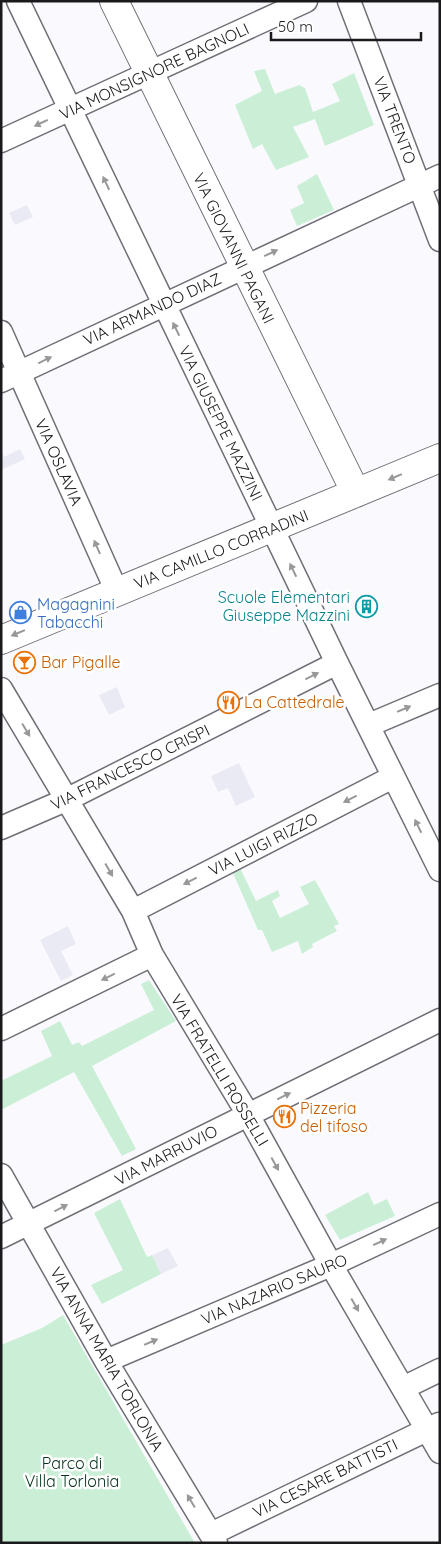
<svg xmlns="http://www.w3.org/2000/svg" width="441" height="1544" font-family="Quicksand,sans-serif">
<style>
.built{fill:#e9eaf4}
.green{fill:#caefd6}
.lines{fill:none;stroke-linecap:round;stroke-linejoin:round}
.minor-casing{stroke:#6f6f77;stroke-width:25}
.tertiary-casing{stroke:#6f6f77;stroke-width:30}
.minor{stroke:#fff;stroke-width:22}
.tertiary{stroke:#fff;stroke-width:28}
.oneway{fill:#989899}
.labels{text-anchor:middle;stroke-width:5;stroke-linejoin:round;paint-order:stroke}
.street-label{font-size:16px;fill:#1a1a1d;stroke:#fff}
.culture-label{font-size:16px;fill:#0d838f;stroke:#fff;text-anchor:end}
.shop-label{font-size:16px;fill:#366cbe;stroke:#fff;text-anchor:start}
.food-label{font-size:16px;fill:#c56008;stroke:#fff;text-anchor:start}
.park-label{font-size:16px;fill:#05321c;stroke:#fff}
</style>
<rect width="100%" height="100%" fill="#fafafe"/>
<!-- built -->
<path class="built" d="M 27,205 L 33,217 L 15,225 L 9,213 Z
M 20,449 L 25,459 L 1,470 L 1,452 L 4,457 Z
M 117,687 L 125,707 L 109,715 L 99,695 Z
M 239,763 L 255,797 L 236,806 L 228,788 L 218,792 L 211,776 Z
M 68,926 L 76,944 L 61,951 L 73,975 L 61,981 L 40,940 Z
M 168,1248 L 178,1266 L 161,1274 L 152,1255 Z"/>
<!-- green -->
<path class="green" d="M 265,69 L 275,94 L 299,85 L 305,88 L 313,112 L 340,101 L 332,84 L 354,73 L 374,125 L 325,146 L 315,119 L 293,127 L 309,157 L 276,170 L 262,144 L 253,149 L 235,105 L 262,91 L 254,71 Z
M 317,174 L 334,210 L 297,226 L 290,210 L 304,203 L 297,186 Z
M 240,868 L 256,901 L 278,890 L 280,896 L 272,901 L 280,918 L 309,904 L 300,887 L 315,880 L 339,924 L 334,926 L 337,931 L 312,944 L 313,947 L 302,954 L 298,941 L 272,952 L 262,930 L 258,930 L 233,873 Z
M 149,980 L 176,1021 L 92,1066 L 136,1149 L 122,1156 L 74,1072 L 1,1110 L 1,1081 L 52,1056 L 41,1031 L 60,1021 L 72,1045 L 79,1042 L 82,1046 L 154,1010 L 141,984 Z
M 368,1192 L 374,1205 L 387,1199 L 395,1216 L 340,1240 L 325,1215 Z
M 120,1199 L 147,1257 L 152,1255 L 161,1274 L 102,1304 L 91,1285 L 123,1270 L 94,1213 Z
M 63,1315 L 188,1531 L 195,1543 L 1,1543 L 1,1345 L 42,1328 Z"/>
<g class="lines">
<defs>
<path id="minor" d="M 18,1 L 337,663 L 440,870
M 349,1 L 440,240
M 1,141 L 306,1
M 1,332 L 117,592
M 1,381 L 440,176
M 1,689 L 133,911 L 152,955 L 243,1106 L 331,1265 L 440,1452
M 369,725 L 440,695
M 1,828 L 68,799 L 337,663
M 133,911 L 393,777
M 1,1029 L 152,955
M 1,1175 L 106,1361 L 216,1543
M 1,1237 L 440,1020
M 106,1361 L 331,1265 L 440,1214
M 403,1388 L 440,1370
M 211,1534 L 439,1424"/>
<path id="tertiary" d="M 114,1 L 356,493
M 1,640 L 440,458"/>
</defs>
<!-- minor casing -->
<use href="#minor" class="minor-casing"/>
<!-- tertiary casing -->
<use href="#tertiary" class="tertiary-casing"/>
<!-- minor -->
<use href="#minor" class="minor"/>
<!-- tertiary -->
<use href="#tertiary" class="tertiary"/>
</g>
<!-- one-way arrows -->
<defs><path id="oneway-solid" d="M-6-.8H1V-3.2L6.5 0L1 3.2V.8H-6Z" transform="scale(1.25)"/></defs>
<g class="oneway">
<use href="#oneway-solid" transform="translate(41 123) rotate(155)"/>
<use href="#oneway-solid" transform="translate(106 183) rotate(-115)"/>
<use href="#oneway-solid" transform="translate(271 253) rotate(-25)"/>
<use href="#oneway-solid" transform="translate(176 329) rotate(-116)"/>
<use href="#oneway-solid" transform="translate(45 360) rotate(-26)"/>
<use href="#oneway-solid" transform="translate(395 477) rotate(157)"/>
<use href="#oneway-solid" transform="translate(97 547) rotate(-114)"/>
<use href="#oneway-solid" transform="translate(293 570) rotate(-116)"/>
<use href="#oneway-solid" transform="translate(18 633) rotate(157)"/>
<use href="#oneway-solid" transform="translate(312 676) rotate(-27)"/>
<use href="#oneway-solid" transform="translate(404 709) rotate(-23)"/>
<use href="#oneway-solid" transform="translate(26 730) rotate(59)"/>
<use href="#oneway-solid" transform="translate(350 799) rotate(153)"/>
<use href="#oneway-solid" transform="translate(418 826) rotate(-116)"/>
<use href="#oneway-solid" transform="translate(109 870) rotate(60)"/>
<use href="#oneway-solid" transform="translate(190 881) rotate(153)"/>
<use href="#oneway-solid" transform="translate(108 977) rotate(154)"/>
<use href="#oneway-solid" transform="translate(284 1096) rotate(-26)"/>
<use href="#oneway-solid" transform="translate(275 1164) rotate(61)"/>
<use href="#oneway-solid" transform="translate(61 1208) rotate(-27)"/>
<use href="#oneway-solid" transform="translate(380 1242) rotate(-25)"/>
<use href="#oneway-solid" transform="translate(355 1305) rotate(60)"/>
<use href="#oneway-solid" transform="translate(151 1342) rotate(-23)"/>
<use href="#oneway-solid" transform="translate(191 1501) rotate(-121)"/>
</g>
<!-- icons -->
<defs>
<symbol id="building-ring" viewBox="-11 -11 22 22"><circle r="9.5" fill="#fff" stroke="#0f9aa8" stroke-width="1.5"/><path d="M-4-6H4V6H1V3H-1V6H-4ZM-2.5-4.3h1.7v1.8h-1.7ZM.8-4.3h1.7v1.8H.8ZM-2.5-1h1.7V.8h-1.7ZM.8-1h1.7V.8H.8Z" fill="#0f9aa8"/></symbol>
<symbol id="shop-ring" viewBox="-11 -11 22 22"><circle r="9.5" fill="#fff" stroke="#3f7fe0" stroke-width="1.5"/><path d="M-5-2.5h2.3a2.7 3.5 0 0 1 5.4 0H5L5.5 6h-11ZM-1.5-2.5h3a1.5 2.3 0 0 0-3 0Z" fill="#3f7fe0"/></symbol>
<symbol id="bar-ring" viewBox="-11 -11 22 22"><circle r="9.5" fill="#fff" stroke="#e8710a" stroke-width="1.5"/><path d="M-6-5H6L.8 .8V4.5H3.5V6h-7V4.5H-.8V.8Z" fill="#e8710a"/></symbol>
<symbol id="restaurant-ring" viewBox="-11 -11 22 22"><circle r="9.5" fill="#fff" stroke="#e8710a" stroke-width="1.5"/><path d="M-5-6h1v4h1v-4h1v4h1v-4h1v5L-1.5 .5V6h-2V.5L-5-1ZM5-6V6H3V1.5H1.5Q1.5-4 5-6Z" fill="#e8710a"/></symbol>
</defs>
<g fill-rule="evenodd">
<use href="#building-ring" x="354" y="594" width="25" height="25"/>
<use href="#shop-ring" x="8" y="600" width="25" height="25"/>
<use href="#bar-ring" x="12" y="650" width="25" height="25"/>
<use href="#restaurant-ring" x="216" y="690" width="25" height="25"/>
<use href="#restaurant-ring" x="272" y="1104" width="25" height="25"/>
</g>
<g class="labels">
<!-- street labels -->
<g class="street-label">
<text transform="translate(154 71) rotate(-25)" y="6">VIA MONSIGNORE BAGNOLI</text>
<text transform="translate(395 120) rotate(69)" y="6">VIA TRENTO</text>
<text transform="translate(234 248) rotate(64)" y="6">VIA GIOVANNI PAGANI</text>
<text transform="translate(152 309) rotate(-25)" y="6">VIA ARMANDO DIAZ</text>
<text transform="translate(221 423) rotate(64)" y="6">VIA GIUSEPPE MAZZINI</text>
<text transform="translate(59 462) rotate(66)" y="6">VIA OSLAVIA</text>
<text transform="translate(221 549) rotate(-22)" y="6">VIA CAMILLO CORRADINI</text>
<text transform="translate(130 767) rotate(-26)" y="6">VIA FRANCESCO CRISPI</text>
<text transform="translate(263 844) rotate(-27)" y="6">VIA LUIGI RIZZO</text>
<text transform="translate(220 1070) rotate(59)" y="6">VIA FRATELLI ROSSELLI</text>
<text transform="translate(166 1155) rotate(-27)" y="6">VIA MARRUVIO</text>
<text transform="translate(274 1289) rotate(-23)" y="6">VIA NAZARIO SAURO</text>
<text transform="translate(107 1359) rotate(60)" y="6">VIA ANNA MARIA TORLONIA</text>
<text transform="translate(325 1478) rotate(-26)" y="6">VIA CESARE BATTISTI</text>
</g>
<!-- culture labels -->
<g class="culture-label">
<text x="350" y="603">Scuole Elementari<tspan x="350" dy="18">Giuseppe Mazzini</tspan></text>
</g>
<!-- shop labels -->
<g class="shop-label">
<text x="37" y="610">Magagnini<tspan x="37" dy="18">Tabacchi</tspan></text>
</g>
<!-- food labels -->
<g class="food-label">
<text x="41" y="668">Bar Pigalle</text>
<text x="244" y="708">La Cattedrale</text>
<text x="300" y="1114">Pizzeria<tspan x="300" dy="18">del tifoso</tspan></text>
</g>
<!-- park labels -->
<g class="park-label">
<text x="72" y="1469">Parco di<tspan x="72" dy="18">Villa Torlonia</tspan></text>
</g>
</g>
<!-- border -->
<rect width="441" height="1544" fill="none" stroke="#1a1a1d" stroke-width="5"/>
<!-- scale -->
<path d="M271 32v8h150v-8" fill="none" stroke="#1a1a1d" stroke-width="2.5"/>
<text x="278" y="32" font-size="15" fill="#1a1a1d" stroke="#ffffff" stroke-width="4" paint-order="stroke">50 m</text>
</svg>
